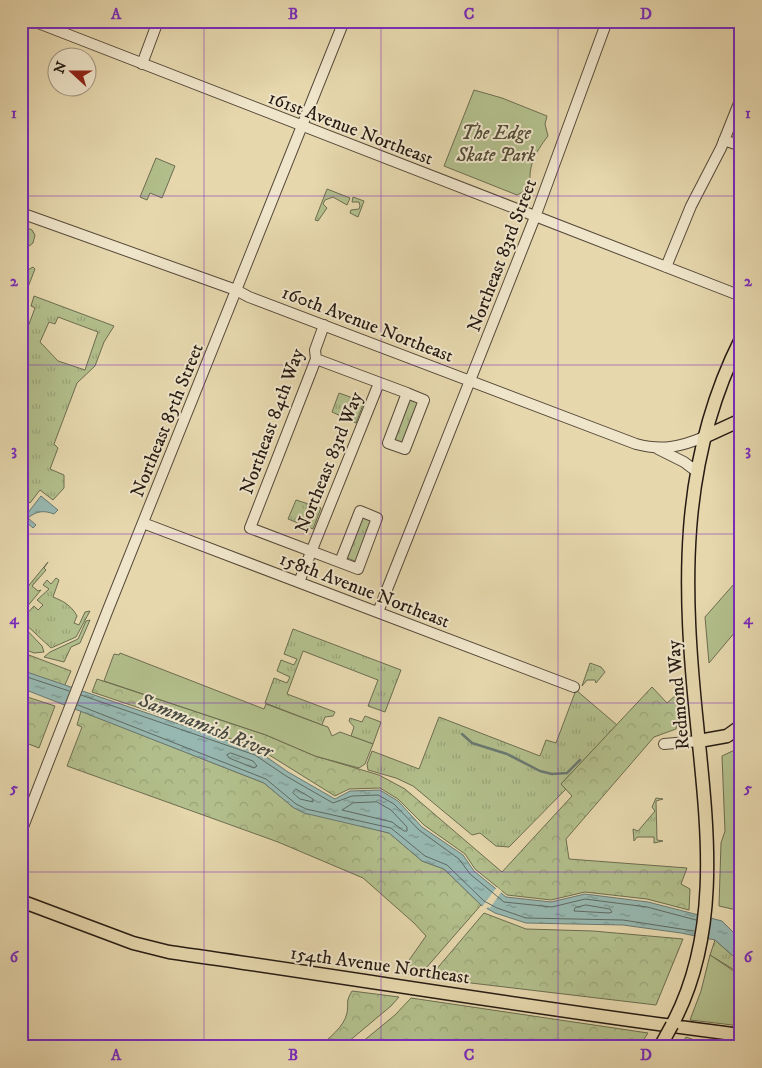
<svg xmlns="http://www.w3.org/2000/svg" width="762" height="1068" font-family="'IM FELL DW Pica',serif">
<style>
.grass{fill:url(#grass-tufts);stroke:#6c6d50;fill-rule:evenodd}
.forest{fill:url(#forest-crowns);stroke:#6c6d50}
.park{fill:#b2bf8c;stroke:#6c6d50}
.water{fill:url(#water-ripples);stroke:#6a7972}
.pier{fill:#e6d7ad}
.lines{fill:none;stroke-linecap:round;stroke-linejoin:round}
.shore{stroke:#5e6a62;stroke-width:1}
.stream{stroke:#6a7972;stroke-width:2.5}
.minor-casing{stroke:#564a3a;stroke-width:12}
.major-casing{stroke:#261b13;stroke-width:15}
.minor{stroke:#efe5ca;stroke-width:10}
.major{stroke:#e6d7ad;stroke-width:12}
.major-bridge-casing{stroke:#261b13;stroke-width:15;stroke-linecap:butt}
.major-bridge{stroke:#e6d7ad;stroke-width:12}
.grid{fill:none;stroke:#7b2cbf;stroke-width:1;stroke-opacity:0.55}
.labels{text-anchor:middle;stroke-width:4;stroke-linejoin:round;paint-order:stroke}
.street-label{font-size:19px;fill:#261b13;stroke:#efe5ca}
.park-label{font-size:19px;font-style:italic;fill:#504c37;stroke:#efe5ca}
.water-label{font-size:20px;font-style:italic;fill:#484a42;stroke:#efe5ca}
.neatline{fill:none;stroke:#7b2cbf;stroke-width:2}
.grid-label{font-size:16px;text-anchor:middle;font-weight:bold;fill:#7b2cbf}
</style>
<defs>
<pattern id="grass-tufts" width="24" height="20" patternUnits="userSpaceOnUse" patternTransform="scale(1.25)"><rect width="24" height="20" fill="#b2bf8c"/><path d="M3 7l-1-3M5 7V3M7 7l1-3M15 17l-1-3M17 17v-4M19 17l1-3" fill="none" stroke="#99a478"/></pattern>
<pattern id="forest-crowns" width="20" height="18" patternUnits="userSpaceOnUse" patternTransform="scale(1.25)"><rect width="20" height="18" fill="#b2bf8c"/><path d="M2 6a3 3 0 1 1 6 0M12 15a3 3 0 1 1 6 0" fill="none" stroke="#99a478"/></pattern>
<pattern id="water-ripples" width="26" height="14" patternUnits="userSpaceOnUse" patternTransform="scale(1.25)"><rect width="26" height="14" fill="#97b8b1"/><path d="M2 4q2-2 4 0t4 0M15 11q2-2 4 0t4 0" fill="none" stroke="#7b958f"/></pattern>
</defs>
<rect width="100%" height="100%" fill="#e6d7ad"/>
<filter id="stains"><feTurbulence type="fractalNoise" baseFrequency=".004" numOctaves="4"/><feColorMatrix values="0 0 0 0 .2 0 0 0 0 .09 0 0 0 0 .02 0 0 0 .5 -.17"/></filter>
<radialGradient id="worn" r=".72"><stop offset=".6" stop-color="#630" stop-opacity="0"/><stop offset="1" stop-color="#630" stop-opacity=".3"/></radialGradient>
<!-- grass -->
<path class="grass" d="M 327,189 L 350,198 L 347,205 L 333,197 L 325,200 L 323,204 L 327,208 L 318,221 L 315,220 Z
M 353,197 L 364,201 L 358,217 L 350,213 L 351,210 L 359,209 L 360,206 L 359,202 L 352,202 Z
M 21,225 L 32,230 L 35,235 L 33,243 L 21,252 Z
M 33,267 L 35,269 L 28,287 L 21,292 L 21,274 Z
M 34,296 L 114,326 L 104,342 L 95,366 L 77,383 L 54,444 L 58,448 L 50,469 L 64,475 L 64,488 L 53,500 L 40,490 L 30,503 L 26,500 L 21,505 L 21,383 L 27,378 C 25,362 21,350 21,334 L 26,332 L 35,308 L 31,306 ZM 58,317 L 98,332 L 85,370 L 58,361 L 40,342 L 49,322 L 55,324 Z
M 339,393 L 364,402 L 356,423 L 332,412 Z
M 408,398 L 420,403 L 404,443 L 392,442 Z
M 296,500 L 321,508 L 313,529 L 288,519 Z
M 361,517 L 372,518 L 357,562 L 345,557 Z
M 48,562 L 44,568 L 46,570 L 32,586 L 38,591 L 41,590 L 21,614 L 21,595 Z
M 56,578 L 59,580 L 53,597 C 63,601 71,605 77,616 L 74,623 L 79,625 L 85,612 L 90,611 L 76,637 L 51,648 L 21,620 L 34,606 L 38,610 L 43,605 L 37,600 L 49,589 L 43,585 L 47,580 L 51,584 Z
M 90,620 L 80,643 L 71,647 L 64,662 L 44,657 L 50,652 L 78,639 L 86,621 Z
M 21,624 L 42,646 L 44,652 L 34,653 L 21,648 Z
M 293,629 L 401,670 L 385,712 L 368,706 L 378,680 L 303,651 L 287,694 L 335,712 L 333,716 L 325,717 L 322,725 L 265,703 L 274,678 L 287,683 L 290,677 L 277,671 L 281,660 L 294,665 L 297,659 L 284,654 Z
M 590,663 L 601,667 L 605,672 L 596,683 L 595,680 L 587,680 L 582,686 Z
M 576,690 L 617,725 L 561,784 L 566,789 L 509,847 L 496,846 L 480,833 L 472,835 L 413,786 L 396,778 L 368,770 L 367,764 L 372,751 L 419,769 L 439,717 L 540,756 L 546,740 L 556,743 Z
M 365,716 L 381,722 L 373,744 L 351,736 L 354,727 L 349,721 L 350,718 L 362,722 Z
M 656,798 L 663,799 L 656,801 L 657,840 L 663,841 L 654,843 L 654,837 L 637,837 L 634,841 L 633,829 L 638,831 L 655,811 L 652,807 Z
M 715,940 L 741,963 L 741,974 L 710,955 Z"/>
<!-- forest -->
<path class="forest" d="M 21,652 L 71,671 L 64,687 L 21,670 Z
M 97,679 L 266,735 L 315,756 L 379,775 L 405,789 L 502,872 L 572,796 L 561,784 L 652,687 L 667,703 L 676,695 L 678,717 L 676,729 L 654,737 L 566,839 L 569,859 L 687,868 L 681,884 L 690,889 L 689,910 L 647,899 L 585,892 L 551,900 L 507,895 L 475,869 L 465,854 L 424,825 L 398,799 L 380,788 L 349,789 L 335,796 L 258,748 L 92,692 Z
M 21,695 L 55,706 L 39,748 L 21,741 Z
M 81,711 L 264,783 L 294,808 L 389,833 L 422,861 L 444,869 L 481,905 L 419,976 L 400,973 L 426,936 L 414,923 L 363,878 L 278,842 L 67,766 L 82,727 L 77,725 Z
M 484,913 L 526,929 L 593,931 L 683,939 L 656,1005 L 429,978 Z
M 352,991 L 399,997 L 391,1006 L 342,1047 L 319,1047 C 329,1038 344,1027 347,1013 C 349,1001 345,1003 352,991 Z
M 411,998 L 648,1033 L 639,1047 L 356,1047 L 395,1015 Z
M 686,1037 L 714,1047 L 680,1047 Z"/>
<!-- park -->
<path class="park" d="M 474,90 L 502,98 L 547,116 L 545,124 L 548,136 C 535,153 527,167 531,188 L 517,195 L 444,166 Z
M 156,158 L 175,166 L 162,198 L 150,193 L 147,200 L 140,197 Z
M 741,576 L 741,625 L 709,663 L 705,617 Z
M 120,653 L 264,709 L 266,704 L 322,725 L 328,727 L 332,736 L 340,732 L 373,744 L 365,764 L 359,768 L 315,756 L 266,735 L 104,681 L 114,654 L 119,655 Z
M 741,747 L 741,911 L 719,906 L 721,843 L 725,831 L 722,756 Z
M 710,955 L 741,976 L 741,1026 L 690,1020 L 701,991 Z"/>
<!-- water -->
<path class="water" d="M 41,496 L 58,510 L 54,514 C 44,510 36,511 28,518 L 36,525 L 33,528 L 23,519 Z
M 21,670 L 258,751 L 288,772 L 335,799 L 350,791 L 380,790 L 398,801 L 422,827 L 463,855 L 474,871 L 506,897 L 551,902 L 585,894 L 648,902 L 722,921 L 741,940 L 741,963 L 715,940 L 681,933 L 623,925 L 526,923 L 495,913 L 481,905 L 444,869 L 422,861 L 389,833 L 304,813 L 294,808 L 264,783 L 21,688 Z"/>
<!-- pier -->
<path class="pier" d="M 497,887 L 502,891 L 490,908 L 488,907 L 485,910 L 481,908 Z"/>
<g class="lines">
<!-- shore -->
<path class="shore" d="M 21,675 L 69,691
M 81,695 L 255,755 L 286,776 L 333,803 L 352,796 L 378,795 L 394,804 L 419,830 L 459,859 L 470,874 L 504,902 L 552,907 L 585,899 L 647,907 L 696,920
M 78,705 L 266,779 L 296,804 L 306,809 L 391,828 L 425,856 L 447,865 L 484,901 L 497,908 L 526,918 L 623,920 L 694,931
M 231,753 L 253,761 L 257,766 L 254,768 L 229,758 L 227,755 Z
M 296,789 L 313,799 L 313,802 L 300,799 L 293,793 Z
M 377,802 L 391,810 L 407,827 L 407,831 L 404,831 L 392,822 L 342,810 L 353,803 Z
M 586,905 L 610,909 L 612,912 L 609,913 L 574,911 L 575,908 Z"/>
<!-- stream -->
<path class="stream" d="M 462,734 L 472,743 L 507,754 L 540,771 L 552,774 L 567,773 L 580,760"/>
<defs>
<path id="minor" d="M 33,21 L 741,296
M 142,64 L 158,21
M 724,140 L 741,146
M 21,213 L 236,290 L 249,297 L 636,444 C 662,451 680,447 704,437
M 666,267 L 691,206 L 721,148 L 741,98
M 324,325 L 315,350 L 316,359 L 250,528 L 358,569 L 377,518 L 360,511 L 340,562
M 316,359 L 407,393
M 407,393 L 424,400 L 405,449 L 388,443 Z
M 658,449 L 684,462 L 696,471
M 143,523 L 574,687
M 299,582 L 379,383
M 378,612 L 535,217 L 607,21
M 664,744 L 699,741
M 21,832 L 107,612 L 344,21"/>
<path id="major" d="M 704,437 L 741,420
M 699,741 L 727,736 L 741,726
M 21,901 L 133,943 L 169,952 C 360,979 550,1011 741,1035
M 672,1025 C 722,932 707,825 697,724 C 683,589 678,464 741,339"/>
</defs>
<!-- minor casing -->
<use href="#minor" class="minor-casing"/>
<!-- major casing -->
<use href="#major" class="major-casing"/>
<!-- minor -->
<use href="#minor" class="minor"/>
<!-- major -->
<use href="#major" class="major"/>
<defs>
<path id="major-bridge" d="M 660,1047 L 672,1025"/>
</defs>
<!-- major-bridge casing -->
<use href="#major-bridge" class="major-bridge-casing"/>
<!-- major-bridge -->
<use href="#major-bridge" class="major-bridge"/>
</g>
<!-- grid -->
<path class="grid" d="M 204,21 L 204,1047M 381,21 L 381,1047M 558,21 L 558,1047M 21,196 L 741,196M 21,365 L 741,365M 21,534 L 741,534M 21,703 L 741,703M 21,872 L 741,872"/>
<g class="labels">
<!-- street labels -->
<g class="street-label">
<text transform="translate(351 127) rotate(21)" y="7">161st Avenue Northeast</text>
<text transform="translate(501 255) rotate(-69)" y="7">Northeast 83rd Street</text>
<text transform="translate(368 323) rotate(21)" y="7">160th Avenue Northeast</text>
<text transform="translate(166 420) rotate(-68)" y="7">Northeast 85th Street</text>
<text transform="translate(271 421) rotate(-70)" y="7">Northeast 84th Way</text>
<text transform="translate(328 462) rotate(-68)" y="7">Northeast 83rd Way</text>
<text transform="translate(365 589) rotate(21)" y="7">158th Avenue Northeast</text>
<text transform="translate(677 695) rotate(-95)" y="7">Redmond Way</text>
<text transform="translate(380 964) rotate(8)" y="7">154th Avenue Northeast</text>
</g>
<!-- park labels -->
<g class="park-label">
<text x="496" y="139">The Edge<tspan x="496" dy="22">Skate Park</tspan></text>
</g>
<!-- water labels -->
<g class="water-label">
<text transform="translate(206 725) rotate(22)" y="7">Sammamish River</text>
</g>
</g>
<!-- margin -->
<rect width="762" height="1068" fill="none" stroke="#e6d7ad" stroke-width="55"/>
<!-- north arrow -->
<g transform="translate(72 72) rotate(291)"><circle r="24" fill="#efe5ca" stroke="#9f9481"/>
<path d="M0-4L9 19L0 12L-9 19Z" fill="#8f2418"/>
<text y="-8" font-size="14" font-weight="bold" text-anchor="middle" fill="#261b13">N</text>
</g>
<rect x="28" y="28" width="706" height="1012" class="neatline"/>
<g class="grid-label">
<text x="116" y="19">A</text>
<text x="293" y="19">B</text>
<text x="469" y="19">C</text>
<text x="646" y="19">D</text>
<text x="14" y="118">1</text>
<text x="748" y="118">1</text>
<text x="14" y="286">2</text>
<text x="748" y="286">2</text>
<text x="14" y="455">3</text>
<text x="748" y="455">3</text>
<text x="14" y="624">4</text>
<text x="748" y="624">4</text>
<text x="14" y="793">5</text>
<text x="748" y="793">5</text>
<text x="14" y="962">6</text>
<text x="748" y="962">6</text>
<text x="116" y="1060">A</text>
<text x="293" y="1060">B</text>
<text x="469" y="1060">C</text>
<text x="646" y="1060">D</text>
</g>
<rect width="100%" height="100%" filter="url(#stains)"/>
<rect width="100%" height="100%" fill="url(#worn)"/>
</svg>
